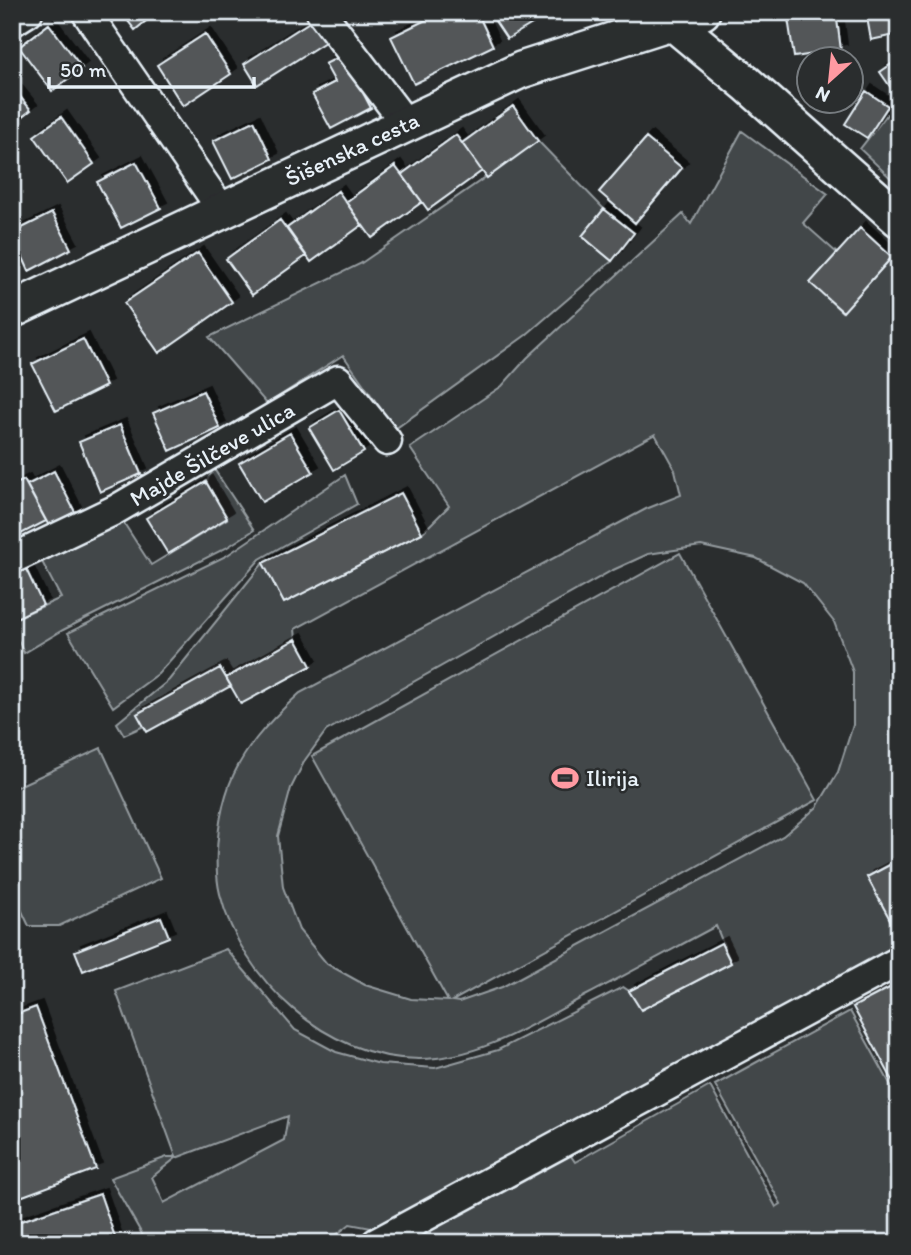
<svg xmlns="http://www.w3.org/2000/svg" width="911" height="1255" font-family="Itim,sans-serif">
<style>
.green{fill:#424648;stroke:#959ca0;stroke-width:2;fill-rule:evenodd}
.building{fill:#535759;stroke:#e8f1f8;stroke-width:2;filter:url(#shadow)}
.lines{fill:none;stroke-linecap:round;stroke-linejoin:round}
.minor-casing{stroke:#e8f1f8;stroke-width:33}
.major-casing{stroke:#e8f1f8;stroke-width:40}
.minor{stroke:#2a2d2e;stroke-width:28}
.major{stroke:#2a2d2e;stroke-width:35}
.labels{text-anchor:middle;stroke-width:5;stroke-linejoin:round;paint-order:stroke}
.street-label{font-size:23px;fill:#e8f1f8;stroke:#2a2d2e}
.poi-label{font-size:23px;fill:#e8f1f8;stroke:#2a2d2e;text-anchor:start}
</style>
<defs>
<filter id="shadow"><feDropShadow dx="6" dy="-6" stdDeviation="0" flood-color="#0009"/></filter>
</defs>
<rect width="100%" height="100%" fill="#2a2d2e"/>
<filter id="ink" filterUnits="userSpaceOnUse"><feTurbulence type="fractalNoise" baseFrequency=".0143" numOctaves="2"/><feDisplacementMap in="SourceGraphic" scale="14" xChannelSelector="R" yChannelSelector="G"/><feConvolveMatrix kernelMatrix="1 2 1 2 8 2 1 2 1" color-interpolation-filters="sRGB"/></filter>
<g filter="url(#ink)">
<!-- green -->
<path class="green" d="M 899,99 L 899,186 L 860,149 Z
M 742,131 L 828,194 L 803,223 L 837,253 L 811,283 L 842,312 L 899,250 L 899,860 L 867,877 L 899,936 L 899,947 L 382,1230 L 350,1224 L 326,1243 L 147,1243 L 110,1178 L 167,1157 L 176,1157 L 116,991 L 226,949 L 295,1030 L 336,1052 L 380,1064 L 435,1068 L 498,1050 L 623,987 L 629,991 L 641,1010 L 731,963 L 716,926 C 673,949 629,973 585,996 C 533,1024 480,1059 419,1059 C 327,1059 242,981 220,894 C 213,867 218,821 226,795 C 238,753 269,721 300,693 L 646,509 L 681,495 L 675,470 L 655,434 L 295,629 L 296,639 L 226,678 L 220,668 L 137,714 L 144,726 L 124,735 L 117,723 L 169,680 L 263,563 L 284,603 L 422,533 L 449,506 L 410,448 L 502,386 L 527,358 L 683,214 L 691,224 ZM 701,546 L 756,558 L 803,583 L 834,622 L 853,672 L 853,725 L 838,772 L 817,807 L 783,836 L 502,987 L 459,1002 L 452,1001 L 817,800 L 680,553 L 312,756 L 448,1001 L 411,999 L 365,985 L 327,964 L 299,930 L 283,887 L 278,836 L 291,788 L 305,760 L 326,731 L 611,571 L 648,554 ZM 288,1116 L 284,1140 L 164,1203 L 152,1177 L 176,1158 Z
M 538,141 L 604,209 L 582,236 L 612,261 L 526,335 L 395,429 L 343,355 L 267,404 L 209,337 L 360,264 Z
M 214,469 L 254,530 L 226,548 L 63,630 L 24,653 L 12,627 L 12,620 L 61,598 L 40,558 L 120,517 L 151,565 L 227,519 L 206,482 Z
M 345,475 L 357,504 L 260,559 L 158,674 L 113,707 L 68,633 L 226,556 Z
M 101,748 L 161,878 L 59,926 L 29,926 L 12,890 L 12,789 Z
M 850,1011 L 899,1100 L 899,1243 L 401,1243 L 569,1153 L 575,1162 L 710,1086 L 776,1207 L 781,1204 L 715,1085 Z"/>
<!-- building -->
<path class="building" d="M 121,12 L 157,12 L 135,30 Z
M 442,12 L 477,12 L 493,46 L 414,84 L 391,37 Z
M 509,12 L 552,12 L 507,39 L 495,21 Z
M 787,12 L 836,12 L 841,50 L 794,57 Z
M 866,12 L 899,12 L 899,34 L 871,40 Z
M 311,21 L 325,42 L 257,85 L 244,64 Z
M 49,24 L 82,68 L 52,91 L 19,47 Z
M 205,34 L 231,74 L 183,106 L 157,65 Z
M 343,55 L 371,108 L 331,129 L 312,94 L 335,82 L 325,64 Z
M 899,59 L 899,83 L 891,88 L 880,72 Z
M 12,87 L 31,110 L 12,125 Z
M 866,91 L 888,106 L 867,138 L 845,124 Z
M 513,106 L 538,141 L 487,178 L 462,143 Z
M 61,117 L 94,164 L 67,183 L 34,136 Z
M 254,121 L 272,159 L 232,179 L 213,141 Z
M 456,135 L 482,171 L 428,210 L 402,174 Z
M 646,138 L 682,168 L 635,223 L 599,192 Z
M 136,162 L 161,208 L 121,228 L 97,182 Z
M 395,166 L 422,202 L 372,238 L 346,202 Z
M 338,191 L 362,225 L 311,262 L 287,228 Z
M 604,209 L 634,233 L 612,261 L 582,236 Z
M 52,213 L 71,249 L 29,271 L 12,233 Z
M 280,220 L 306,256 L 252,295 L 226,259 Z
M 860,228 L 892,257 L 843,312 L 810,283 Z
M 198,253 L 232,302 L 159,353 L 124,303 Z
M 83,339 L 106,386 L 56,411 L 32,364 Z
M 203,391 L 220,428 L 170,451 L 153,413 Z
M 339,410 L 364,452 L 334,470 L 309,428 Z
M 120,425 L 141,474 L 100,492 L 79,442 Z
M 290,433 L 313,472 L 262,502 L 239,463 Z
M 54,471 L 75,512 L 49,526 L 27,485 Z
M 24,480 L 46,521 L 19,535 L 12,522 L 12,486 Z
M 206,482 L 227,518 L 168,554 L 146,518 Z
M 401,493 L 422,533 L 284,603 L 263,563 Z
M 25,567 L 43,605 L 12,620 L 12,573 Z
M 296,639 L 311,666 L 241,704 L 226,678 Z
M 220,668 L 231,686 L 147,732 L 137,714 Z
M 899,860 L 899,936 L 867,877 Z
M 161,917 L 169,937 L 83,971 L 75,951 Z
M 721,943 L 731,963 L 641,1010 L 629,991 Z
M 899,983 L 899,1092 L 853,1007 Z
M 36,1007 L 96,1169 L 12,1200 L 12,1016 Z
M 100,1194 L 117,1243 L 12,1243 L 12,1224 Z"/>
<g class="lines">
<defs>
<path id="minor" d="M 86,12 L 222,210
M 321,12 L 406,124
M 12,22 L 28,12
M 12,559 L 115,510 L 338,380 L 387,441
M 376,1243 L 899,961"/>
<path id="major" d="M 671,21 L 747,84 L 899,219
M 12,310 L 521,70 L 702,12"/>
</defs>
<!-- minor casing -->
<use href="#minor" class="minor-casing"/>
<!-- major casing -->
<use href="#major" class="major-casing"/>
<!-- minor -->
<use href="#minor" class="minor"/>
<!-- major -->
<use href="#major" class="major"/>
</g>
</g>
<!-- icons -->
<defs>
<symbol id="stadium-bare" viewBox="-9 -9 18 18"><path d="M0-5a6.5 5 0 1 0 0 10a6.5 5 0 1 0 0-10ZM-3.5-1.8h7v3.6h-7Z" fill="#ff9aa2" stroke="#2a2d2e" stroke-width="2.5" paint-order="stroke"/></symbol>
</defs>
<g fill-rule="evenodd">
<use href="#stadium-bare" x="546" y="759" width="38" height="38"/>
</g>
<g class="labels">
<!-- street labels -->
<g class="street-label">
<text transform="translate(352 149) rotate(-25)" y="8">Šišenska cesta</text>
<text transform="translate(212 454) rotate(-30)" y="8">Majde Šilčeve ulica</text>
</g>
<!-- poi labels -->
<g class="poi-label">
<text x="586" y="786">Ilirija</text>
</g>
</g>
<!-- margin -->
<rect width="911" height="1255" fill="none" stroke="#2a2d2e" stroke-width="42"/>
<rect x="21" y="21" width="869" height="1213" fill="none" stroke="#e8f1f8" stroke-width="2.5" filter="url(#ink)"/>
<!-- north arrow -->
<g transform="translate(830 80) rotate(207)"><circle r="33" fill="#2a2d2e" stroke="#767b7f" stroke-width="2"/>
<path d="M0-5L12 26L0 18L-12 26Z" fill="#ff9aa2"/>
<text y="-10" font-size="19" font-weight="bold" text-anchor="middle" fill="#e8f1f8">N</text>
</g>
<!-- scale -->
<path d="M49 77v10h205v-10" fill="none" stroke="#e8f1f8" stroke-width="3.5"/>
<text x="60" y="77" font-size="21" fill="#e8f1f8" stroke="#2a2d2e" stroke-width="5" paint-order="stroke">50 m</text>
</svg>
